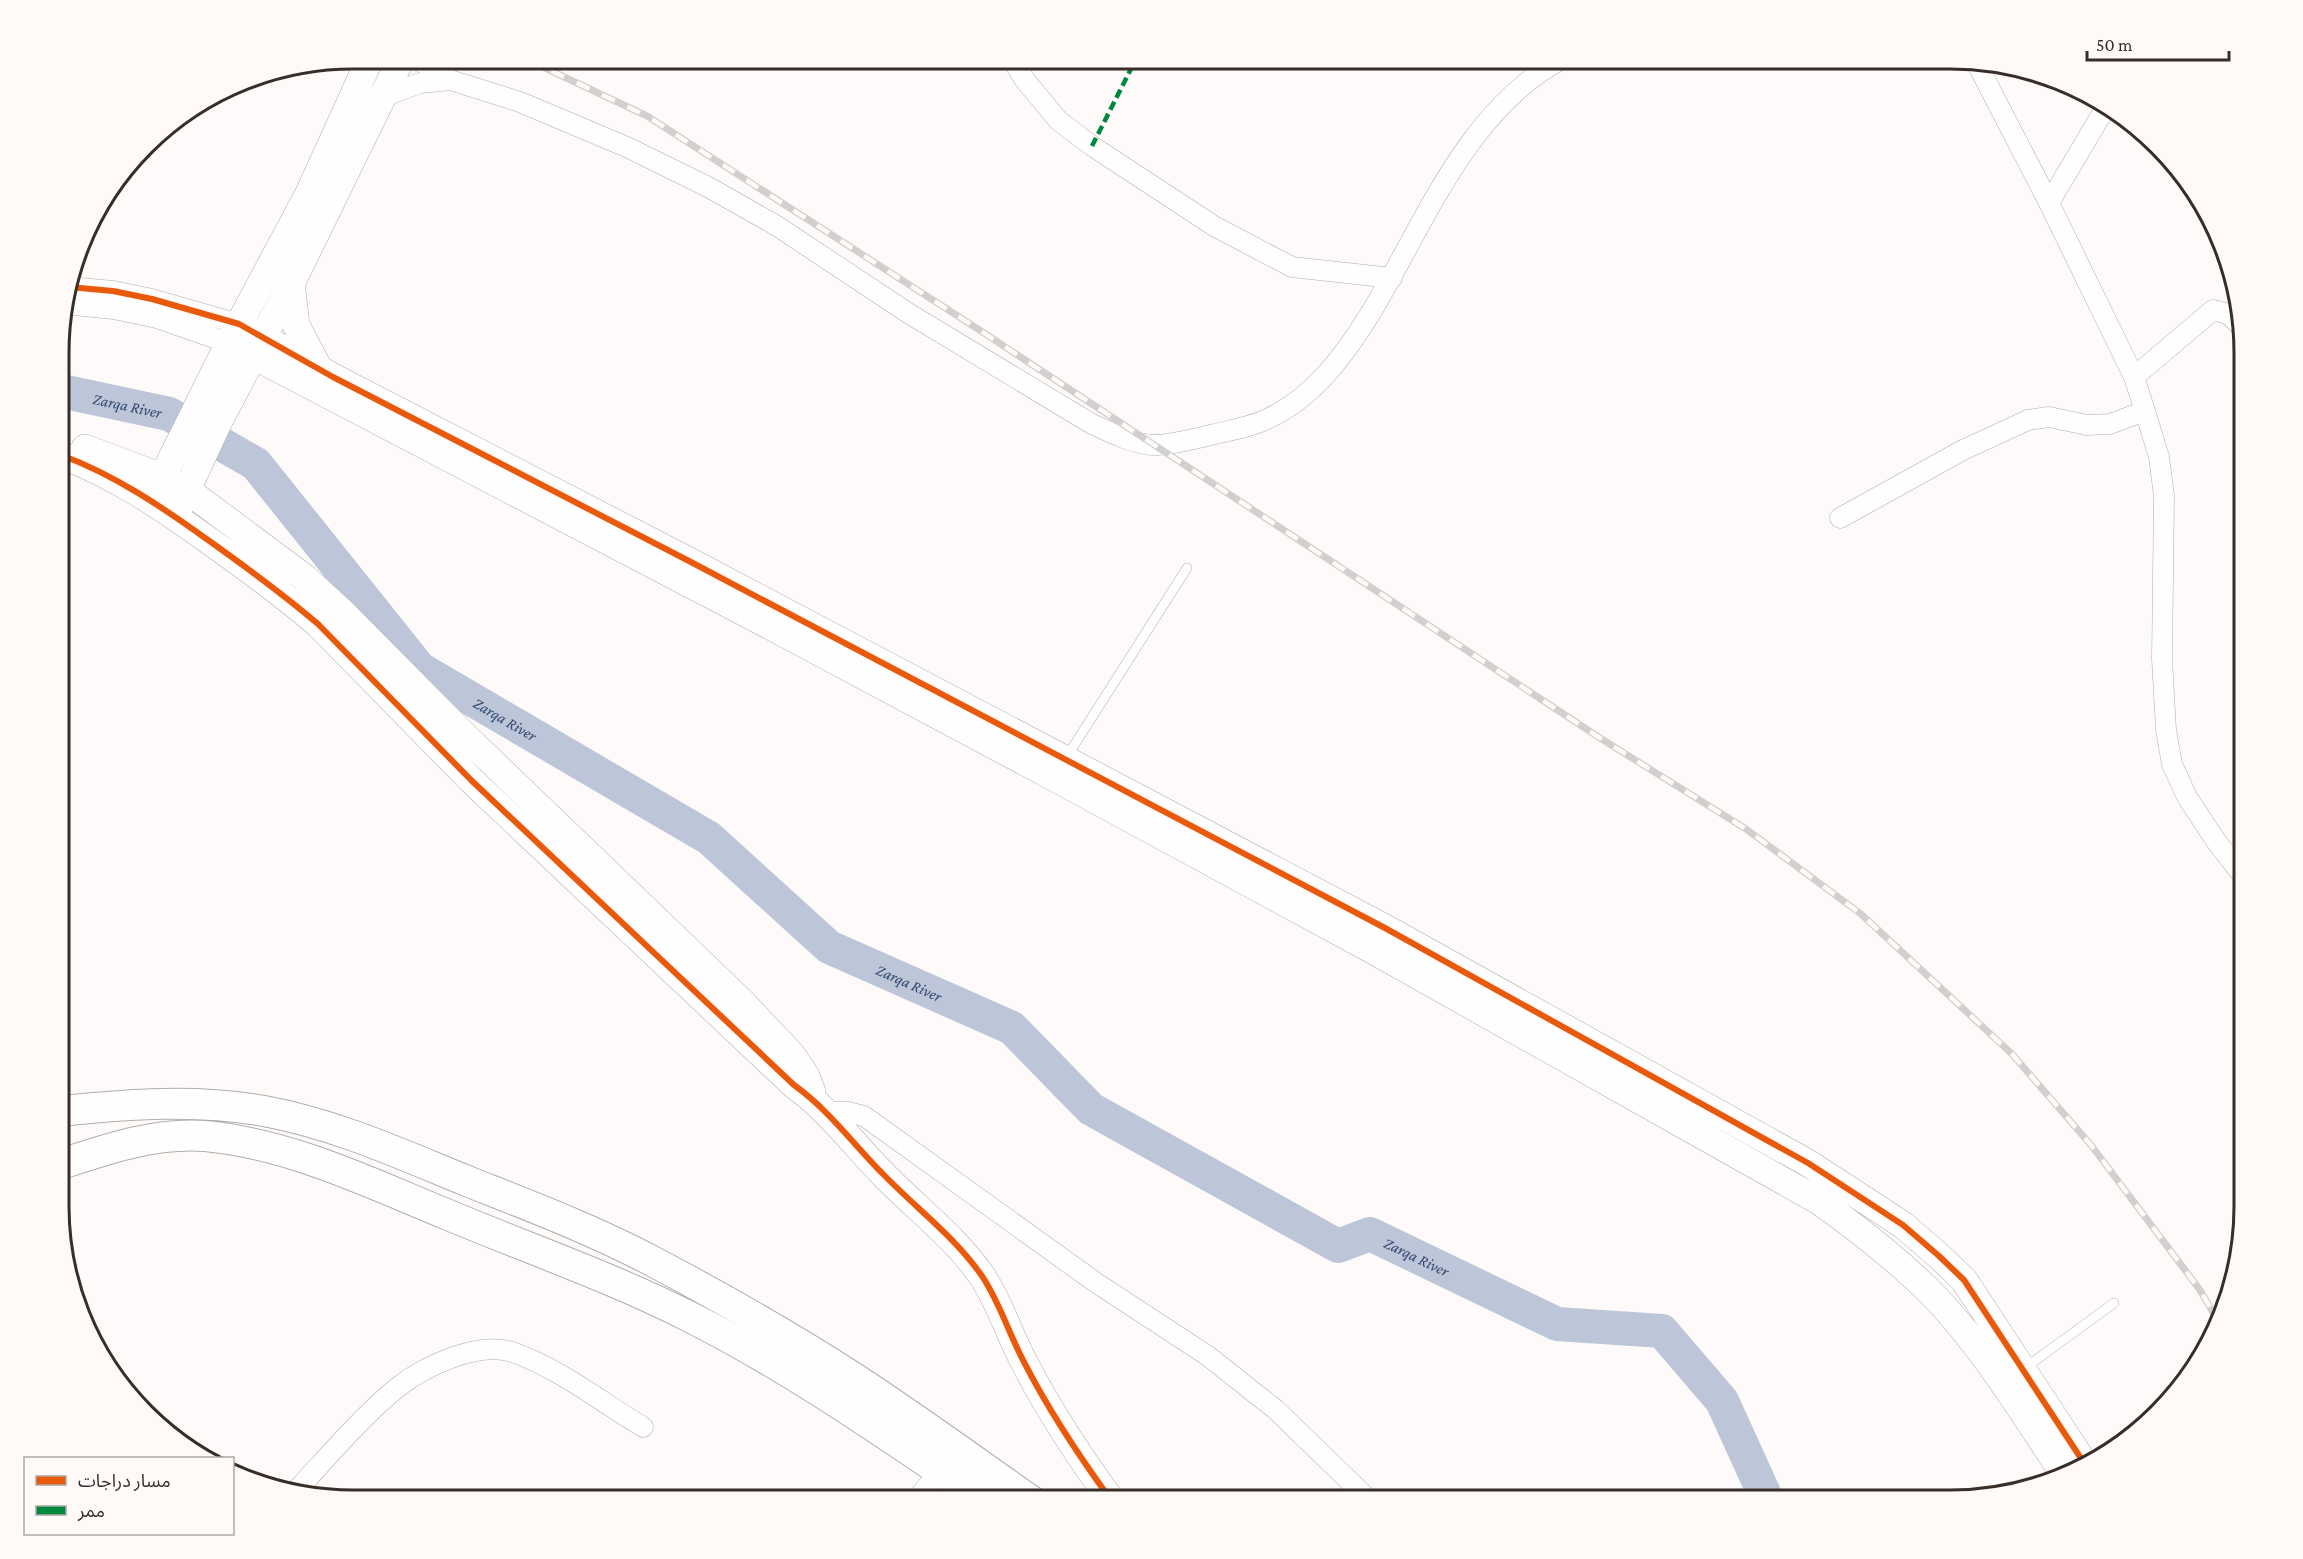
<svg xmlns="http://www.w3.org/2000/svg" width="2303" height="1559" font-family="'Crimson Pro','Noto Sans Arabic',serif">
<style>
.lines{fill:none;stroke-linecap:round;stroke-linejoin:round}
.river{stroke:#bcc6d8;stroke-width:34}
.lane-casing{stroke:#b2acaa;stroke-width:10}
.street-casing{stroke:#b2acaa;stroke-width:21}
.secondary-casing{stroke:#b2acaa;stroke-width:28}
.primary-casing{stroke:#b2acaa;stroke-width:32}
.lane{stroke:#fffefe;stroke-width:9}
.street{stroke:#fffefe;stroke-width:20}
.secondary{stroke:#fffefe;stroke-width:27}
.primary{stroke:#fffefe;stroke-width:30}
.rail-casing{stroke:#d2d0cf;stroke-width:7}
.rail{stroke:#fff9f7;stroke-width:4.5;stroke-dasharray:14;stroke-linecap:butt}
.quiet{stroke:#00873e;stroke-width:4.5;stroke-dasharray:9 4.5;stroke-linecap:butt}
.cycleway-casing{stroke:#fff9f7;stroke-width:10}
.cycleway{stroke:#e8590c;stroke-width:6}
.labels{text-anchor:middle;stroke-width:5;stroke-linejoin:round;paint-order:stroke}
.water-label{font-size:16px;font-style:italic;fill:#334970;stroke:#fff9f7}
.rim{fill:none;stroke:#382e29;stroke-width:3}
</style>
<rect width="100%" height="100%" fill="#fdfaf9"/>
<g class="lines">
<!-- river -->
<path class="river" id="s1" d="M 61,391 L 169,414 L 256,464 L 420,669 L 709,838 L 829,947 L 1012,1028 L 1091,1109 L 1338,1246 L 1370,1234 L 1557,1324 L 1662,1331 L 1722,1401 L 1767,1500"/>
<defs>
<path id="lane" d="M 1066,758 L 1187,568
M 2025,1368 L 2114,1303"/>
<path id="street" d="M 417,59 L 450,80 L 520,102 L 629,148 L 710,188 L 777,226 L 908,313 L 1092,424 C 1111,433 1131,443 1152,445 C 1169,446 1198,438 1215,434 C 1232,430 1251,427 1267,419 C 1314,398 1347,352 1373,309 C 1425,222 1468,109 1562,59
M 1012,59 L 1024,79 L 1058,120 L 1092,146 L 1214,226 L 1292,267 L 1392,278
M 1975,60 L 2049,203 L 2134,377 L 2145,411 L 2159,457 L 2164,496 L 2162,659 L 2166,730 L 2172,764 L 2187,797 L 2216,841 L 2244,877
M 382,97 L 420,83 L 450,80
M 2049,203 L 2106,107
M 69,287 L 113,291 L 152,299 L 239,324
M 64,304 L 114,309 L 157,318 L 229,343
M 2134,377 L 2213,310 L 2228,314 L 2242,327
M 1840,518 L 1963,450 L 2028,420 L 2049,417 L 2087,425 L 2110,424 L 2145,411
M 826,1112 L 848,1112 L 864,1116 L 1095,1282 L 1208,1356 L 1275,1409 L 1369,1500
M 295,1492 C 327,1458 361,1417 398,1387 C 425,1366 478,1341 512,1352 C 557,1367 603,1403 643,1427
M 916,1500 L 940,1471"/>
<path id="secondary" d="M 291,284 L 296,325 L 319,369
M 239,324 L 333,377 L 689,561 L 1385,928 L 1808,1163 L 1903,1225 L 1939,1256 L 1964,1280 L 2086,1466
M 229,343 L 755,618 L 1055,778 L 1374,951 L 1819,1201 C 1857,1228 1893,1256 1926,1288 C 1979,1340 2024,1414 2065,1476
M 85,448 L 162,477 L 187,490 L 305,578 L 343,613 L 467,738 L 741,1001 L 792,1055 L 806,1076 L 812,1092
M 61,455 C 115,475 162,507 208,540 C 246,567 283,594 318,624 L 471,780 L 794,1085 C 829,1110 854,1145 884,1175 C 917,1209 955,1237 982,1276 C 1000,1303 1009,1334 1024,1362 C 1049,1411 1079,1456 1111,1500
M 155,492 L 229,343 L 308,195 L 370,59
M 179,507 L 218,423 L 291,284 L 401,59"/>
<path id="primary" d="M 61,1111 C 129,1104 197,1099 264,1111 C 335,1124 401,1154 467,1181 C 530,1206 594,1230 654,1262 C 722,1298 789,1336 854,1378 C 914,1417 971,1459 1030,1500
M 61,1164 C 107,1149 156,1132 205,1136 C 290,1144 368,1182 446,1214 C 527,1248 611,1277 690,1317 C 793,1369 888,1436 983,1500"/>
</defs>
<!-- lane casing -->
<use href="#lane" class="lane-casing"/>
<!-- street casing -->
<use href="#street" class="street-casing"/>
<!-- secondary casing -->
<use href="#secondary" class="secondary-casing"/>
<!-- primary casing -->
<use href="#primary" class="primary-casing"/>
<!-- lane -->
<use href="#lane" class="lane"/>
<!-- street -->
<use href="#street" class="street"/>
<!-- secondary -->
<use href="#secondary" class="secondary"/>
<!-- primary -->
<use href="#primary" class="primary"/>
<defs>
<path id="rail" d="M 526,59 L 647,116 L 981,331 L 1600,738 L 1746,829 L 1861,914 L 2012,1054 L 2091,1145 L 2200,1290 L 2218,1321"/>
</defs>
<!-- rail casing -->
<use href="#rail" class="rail-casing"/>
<!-- rail -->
<use href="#rail" class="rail"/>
<!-- quiet -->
<path class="quiet" d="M 1092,146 L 1136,59"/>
<defs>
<path id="cycleway" d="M 69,287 L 113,291 L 152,299 L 239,324 L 333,377 L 689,561 L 1385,928 L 1808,1163 L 1903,1225 L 1939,1256 L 1964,1280 L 2086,1466
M 61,455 C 115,475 162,507 208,540 C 246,567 283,594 318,624 L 471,780 L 794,1085 C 829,1110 854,1145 884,1175 C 917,1209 955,1237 982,1276 C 1000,1303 1009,1334 1024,1362 C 1049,1411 1079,1456 1111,1500"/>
</defs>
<!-- cycleway casing -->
<use href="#cycleway" class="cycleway-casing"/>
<!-- cycleway -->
<use href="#cycleway" class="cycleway"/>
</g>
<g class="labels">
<!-- water labels -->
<g class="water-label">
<text dy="6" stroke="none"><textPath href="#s1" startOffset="68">Zarqa River</textPath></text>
<text dy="6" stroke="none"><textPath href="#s1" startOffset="572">Zarqa River</textPath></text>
<text dy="6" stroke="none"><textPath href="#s1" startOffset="1058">Zarqa River</textPath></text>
<text dy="6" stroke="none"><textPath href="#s1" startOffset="1652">Zarqa River</textPath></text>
</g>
</g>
<!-- crop -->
<path d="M0 0H2303V1559H0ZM353 69H1950A284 284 0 0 1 2234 353V1206A284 284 0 0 1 1950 1490H353A284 284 0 0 1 69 1206V353A284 284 0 0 1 353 69Z" fill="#fff9f7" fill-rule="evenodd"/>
<path class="rim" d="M353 69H1950A284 284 0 0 1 2234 353V1206A284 284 0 0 1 1950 1490H353A284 284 0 0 1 69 1206V353A284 284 0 0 1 353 69Z"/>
<!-- legend -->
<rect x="24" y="1457" width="210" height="78" fill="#fff9f7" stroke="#afa8a5" stroke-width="1.5"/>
<rect x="36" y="1476" width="30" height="9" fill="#e8590c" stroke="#afa8a5" stroke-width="1.5"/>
<text x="78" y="1487" font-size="18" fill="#382e29">مسار دراجات</text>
<rect x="36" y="1506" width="30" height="9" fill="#00873e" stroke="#afa8a5" stroke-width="1.5"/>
<text x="78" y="1517" font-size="18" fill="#382e29">ممر</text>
<!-- scale -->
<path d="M2087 51v9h142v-9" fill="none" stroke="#382e29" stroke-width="3"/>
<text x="2096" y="51" font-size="18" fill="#382e29" stroke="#fff9f7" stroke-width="4.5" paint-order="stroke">50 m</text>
</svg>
